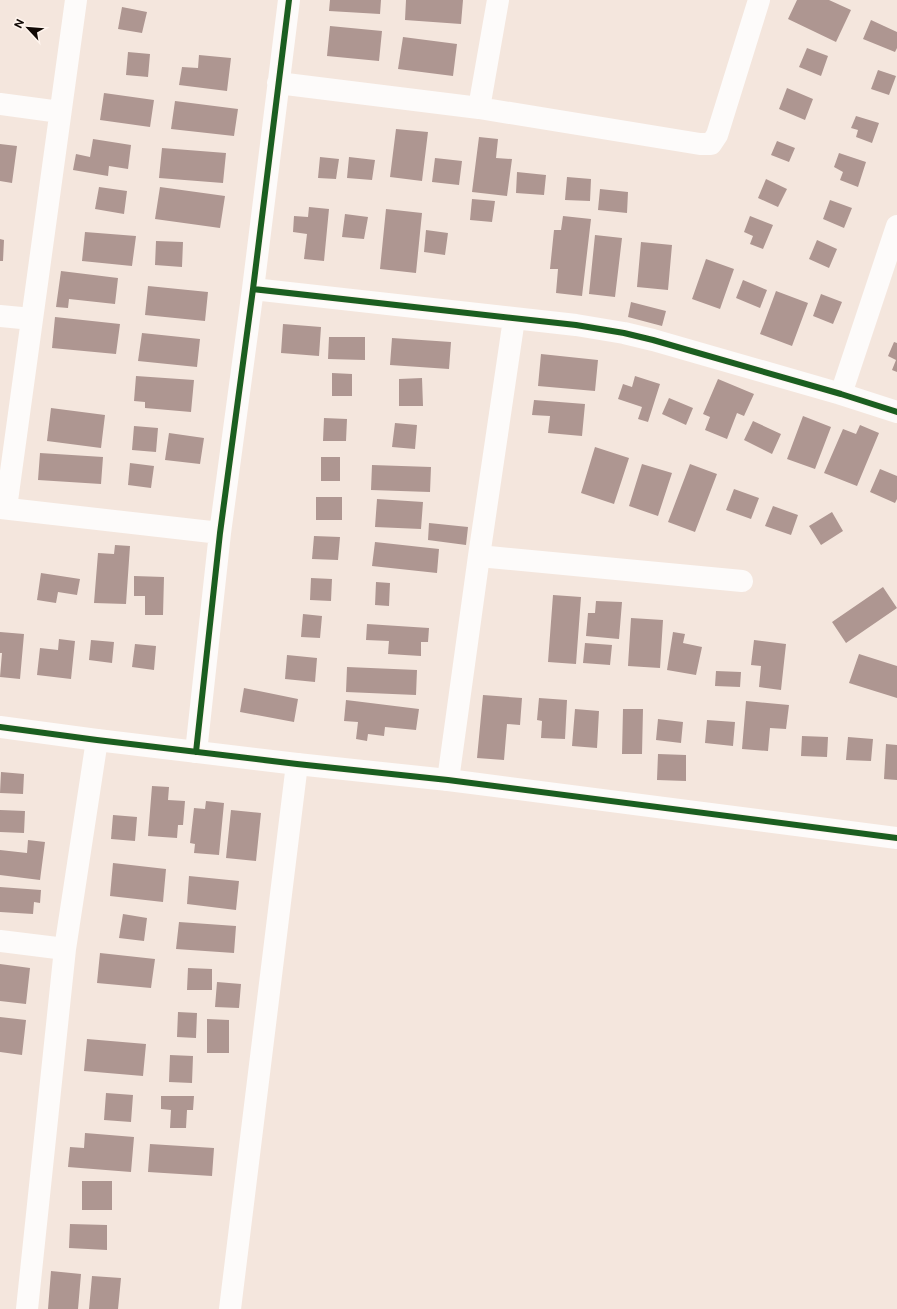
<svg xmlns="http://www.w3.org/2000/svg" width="897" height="1309" font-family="'Public Sans',sans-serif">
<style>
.building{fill:#ae9691}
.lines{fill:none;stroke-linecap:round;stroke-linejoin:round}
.minor{stroke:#fdfbfa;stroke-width:22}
.tertiary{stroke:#fdfbfa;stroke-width:22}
.cycleway-casing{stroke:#fff5ee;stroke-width:8}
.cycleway{stroke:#1b5e20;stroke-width:6}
</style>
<rect width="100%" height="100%" fill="#f4e6dd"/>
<!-- building -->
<path class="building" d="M 330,0 L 381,0 L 380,14 L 329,11 Z
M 406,0 L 463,0 L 461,24 L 405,20 Z
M 797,0 L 829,0 L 851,10 L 836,42 L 788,19 Z
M 122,7 L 147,12 L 142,33 L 118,29 Z
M 871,20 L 897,32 L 897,48 L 895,52 L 863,39 Z
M 330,26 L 382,31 L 379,61 L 327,56 Z
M 403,37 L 457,44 L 453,76 L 398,69 Z
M 807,48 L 828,56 L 821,76 L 799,67 Z
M 128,52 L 150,54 L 148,77 L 126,75 Z
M 199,55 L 231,58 L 227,91 L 179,85 L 182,67 L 198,68 Z
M 878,70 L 896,76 L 889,95 L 871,89 Z
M 787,88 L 813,99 L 805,120 L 779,109 Z
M 104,93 L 154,100 L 150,127 L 100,120 Z
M 175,101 L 238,109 L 234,136 L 171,129 Z
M 856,116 L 879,123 L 872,143 L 856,137 L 858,130 L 851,128 Z
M 396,129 L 428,132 L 422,181 L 390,177 Z
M 479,137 L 498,139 L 496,158 L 512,159 L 507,196 L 472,192 Z
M 93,139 L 131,145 L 128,169 L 109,166 L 108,176 L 73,170 L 76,154 L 90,157 Z
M 777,141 L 795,148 L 789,162 L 771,155 Z
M 0,144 L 17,146 L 12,183 L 0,181 Z
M 162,148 L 226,153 L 223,183 L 159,178 Z
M 839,153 L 866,162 L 858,187 L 840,180 L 843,172 L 834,167 Z
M 320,157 L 339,159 L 336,179 L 318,178 Z
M 349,157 L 375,160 L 372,180 L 347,178 Z
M 435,158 L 462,161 L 459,185 L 432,182 Z
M 517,172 L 546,175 L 544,195 L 516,193 Z
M 567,177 L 591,179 L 590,201 L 565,200 Z
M 766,179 L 787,189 L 778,207 L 758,198 Z
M 99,187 L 127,191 L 124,214 L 95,209 Z
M 160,187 L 225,196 L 220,228 L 155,219 Z
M 600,189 L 628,192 L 627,213 L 598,210 Z
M 472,199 L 495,201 L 492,222 L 470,220 Z
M 830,200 L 852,208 L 844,228 L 823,219 Z
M 309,207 L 329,209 L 324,261 L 304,259 L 307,234 L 293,232 L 294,216 L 308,217 Z
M 386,209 L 422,213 L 416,273 L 380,269 Z
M 345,214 L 368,217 L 364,239 L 342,237 Z
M 563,216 L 591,219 L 582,296 L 556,293 L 558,269 L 550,269 L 554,230 L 561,230 Z
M 750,216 L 773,225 L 763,249 L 750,244 L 753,236 L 744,232 Z
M 426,230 L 448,233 L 445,255 L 424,252 Z
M 85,232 L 136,236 L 132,266 L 82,261 Z
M 595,235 L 622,238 L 615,297 L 589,294 Z
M 0,239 L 4,240 L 3,261 L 0,261 Z
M 817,240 L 837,249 L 829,268 L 809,259 Z
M 156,241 L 183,242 L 182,267 L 155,265 Z
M 641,242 L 672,245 L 668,290 L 637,287 Z
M 706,259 L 734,269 L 720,309 L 692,299 Z
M 61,271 L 118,278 L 115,304 L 69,299 L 68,308 L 56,307 Z
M 743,280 L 767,290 L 760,308 L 736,298 Z
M 148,286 L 208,292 L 205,321 L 145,315 Z
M 776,291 L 808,303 L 792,346 L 760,334 Z
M 821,294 L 842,302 L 833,324 L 813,316 Z
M 631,302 L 666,311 L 662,326 L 628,317 Z
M 55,317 L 120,324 L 116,354 L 52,348 Z
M 283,324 L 321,327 L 319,356 L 281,353 Z
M 142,333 L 200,339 L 197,367 L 138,361 Z
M 329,337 L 365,337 L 365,360 L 328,359 Z
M 392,338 L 451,342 L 449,369 L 390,365 Z
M 894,342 L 897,343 L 897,372 L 892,370 L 896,360 L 888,356 Z
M 541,354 L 598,360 L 595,391 L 538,386 Z
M 332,373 L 352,374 L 352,396 L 332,396 Z
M 136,376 L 194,380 L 191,412 L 145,408 L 145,402 L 134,401 Z
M 635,376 L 660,384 L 648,422 L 638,419 L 642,407 L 618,399 L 623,384 L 632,387 Z
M 422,378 L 423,406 L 399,406 L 399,379 Z
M 718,379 L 754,394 L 744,416 L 737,413 L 727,439 L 705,430 L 710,417 L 703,414 Z
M 669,398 L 693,408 L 686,425 L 662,414 Z
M 534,400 L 585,404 L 582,436 L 548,433 L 550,416 L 532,415 Z
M 51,408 L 105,415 L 101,448 L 47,441 Z
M 803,416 L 831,427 L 815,469 L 787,459 Z
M 324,418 L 347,419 L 346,441 L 323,441 Z
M 753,421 L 781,434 L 772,454 L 744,440 Z
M 395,423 L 417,425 L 415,449 L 392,447 Z
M 860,425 L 879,433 L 857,486 L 824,473 L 843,429 L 856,434 Z
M 134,426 L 158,428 L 156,452 L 132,450 Z
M 169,433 L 204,438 L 200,464 L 165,460 Z
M 595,447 L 629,458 L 614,504 L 581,493 Z
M 40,453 L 103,457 L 101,484 L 38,480 Z
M 321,457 L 340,457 L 340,481 L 321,481 Z
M 130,463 L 154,466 L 151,488 L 128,485 Z
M 642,464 L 672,473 L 658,516 L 629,506 Z
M 690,464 L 717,474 L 695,532 L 668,522 Z
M 372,465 L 431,467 L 430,492 L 371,490 Z
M 880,469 L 897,476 L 897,499 L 895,503 L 870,492 Z
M 734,489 L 759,498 L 751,519 L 726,510 Z
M 316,497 L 342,497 L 342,520 L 316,520 Z
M 377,499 L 423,502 L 421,529 L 375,527 Z
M 773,506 L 798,515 L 791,535 L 765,526 Z
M 832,512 L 843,531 L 821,545 L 809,526 Z
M 429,523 L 468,527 L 466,545 L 428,540 Z
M 314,536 L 340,537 L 338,560 L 312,559 Z
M 375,542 L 439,549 L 437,573 L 372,566 Z
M 115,545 L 130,546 L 126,604 L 94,603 L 98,553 L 114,554 Z
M 41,573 L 80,579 L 77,595 L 58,592 L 56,603 L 37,600 Z
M 134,576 L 164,577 L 163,615 L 145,615 L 145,596 L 134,596 Z
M 311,578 L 332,579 L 331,601 L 310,600 Z
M 376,582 L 390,583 L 389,606 L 375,605 Z
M 883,587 L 897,608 L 846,643 L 832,622 Z
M 553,595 L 581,597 L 576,664 L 548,662 Z
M 596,601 L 622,602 L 619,639 L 586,636 L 588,613 L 595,613 Z
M 303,614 L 322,616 L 320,638 L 301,637 Z
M 631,618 L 663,620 L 660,668 L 628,666 Z
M 367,624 L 429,628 L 428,642 L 421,642 L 421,656 L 388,654 L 389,641 L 366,640 Z
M 0,632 L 24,634 L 20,679 L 0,677 L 2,653 L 0,653 Z
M 673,632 L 685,634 L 683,643 L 702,647 L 696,675 L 667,670 Z
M 59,639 L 75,641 L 71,679 L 37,675 L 40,648 L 58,650 Z
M 91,640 L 114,642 L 112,663 L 89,660 Z
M 754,640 L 786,644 L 781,690 L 759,687 L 761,666 L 751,665 Z
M 585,643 L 612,645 L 610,665 L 583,663 Z
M 135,644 L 156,646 L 154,670 L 132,667 Z
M 859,654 L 897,666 L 897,698 L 849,683 Z
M 287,655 L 317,658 L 315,682 L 285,679 Z
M 347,667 L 417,670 L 416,695 L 346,692 Z
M 716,671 L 741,672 L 740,687 L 715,686 Z
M 244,688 L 298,699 L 294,722 L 240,712 Z
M 483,695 L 522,698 L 520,725 L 507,724 L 504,760 L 477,758 Z
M 539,698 L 567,700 L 565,739 L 541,738 L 542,721 L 537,720 Z
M 346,700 L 419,709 L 416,730 L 385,727 L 384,736 L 368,734 L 367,741 L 356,739 L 358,722 L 344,721 Z
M 746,701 L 789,705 L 786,729 L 770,728 L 768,751 L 742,749 Z
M 575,709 L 599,711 L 597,748 L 572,746 Z
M 623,709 L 643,709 L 642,754 L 622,754 Z
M 658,719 L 683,722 L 681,743 L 656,740 Z
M 707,720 L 735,722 L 733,746 L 705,743 Z
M 802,736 L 828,737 L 827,757 L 801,756 Z
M 848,737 L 873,739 L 871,761 L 846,760 Z
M 886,744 L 897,745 L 897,780 L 884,779 Z
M 658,754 L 686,755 L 686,781 L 657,780 Z
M 1,772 L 24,774 L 23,794 L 0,793 Z
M 152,786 L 169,787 L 168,800 L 185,801 L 183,825 L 178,825 L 177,838 L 148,836 Z
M 206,801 L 224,803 L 219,855 L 194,853 L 195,844 L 190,843 L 194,808 L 205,809 Z
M 0,810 L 25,811 L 24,833 L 0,832 Z
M 231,810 L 261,813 L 256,861 L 226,858 Z
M 113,815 L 137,817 L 135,841 L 111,839 Z
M 28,840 L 45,842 L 40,880 L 0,875 L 0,850 L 27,853 Z
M 113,863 L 166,869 L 163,902 L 110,896 Z
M 189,876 L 239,881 L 236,910 L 187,904 Z
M 0,887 L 41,890 L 40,903 L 34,902 L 33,914 L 0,912 Z
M 123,914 L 147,918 L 144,941 L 119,938 Z
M 179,922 L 236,926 L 234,953 L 176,949 Z
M 100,953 L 155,959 L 151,988 L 97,983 Z
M 0,964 L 30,968 L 26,1004 L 0,1001 Z
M 188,968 L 212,969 L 212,990 L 187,990 Z
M 217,982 L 241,984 L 239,1008 L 215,1007 Z
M 178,1012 L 197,1013 L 196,1038 L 177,1037 Z
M 0,1017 L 26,1020 L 22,1055 L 0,1052 Z
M 207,1019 L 229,1020 L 229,1053 L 207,1053 Z
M 87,1039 L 146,1044 L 143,1076 L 84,1071 Z
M 170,1055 L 193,1056 L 192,1083 L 169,1082 Z
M 106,1093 L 133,1095 L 131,1122 L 104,1120 Z
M 161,1096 L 194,1096 L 193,1110 L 187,1110 L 186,1128 L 170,1128 L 171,1110 L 161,1109 Z
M 85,1133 L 134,1137 L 131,1172 L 68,1167 L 70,1147 L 84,1148 Z
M 150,1144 L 214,1148 L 212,1176 L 148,1172 Z
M 82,1181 L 112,1181 L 112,1210 L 82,1210 Z
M 70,1224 L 107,1225 L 107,1250 L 69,1248 Z
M 51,1271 L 81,1274 L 78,1309 L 48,1309 Z
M 92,1276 L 121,1278 L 118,1309 L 89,1309 Z"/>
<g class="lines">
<!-- minor -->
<path class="minor" d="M 278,83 L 479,108 L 700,144 L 711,144 L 717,135 L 759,0
M 0,104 L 60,112
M 479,108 L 498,0
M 253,289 L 576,325 L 624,333 L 653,340 L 841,394 L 897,412
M 0,316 L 32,319
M 841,394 L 897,226
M 0,508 L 220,533
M 6,508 L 76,0
M 479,556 L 742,581
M 196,752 L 220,533 L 253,289 L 289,0
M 448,780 L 479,556 L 514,319
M 0,941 L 65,949
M 27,1309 L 65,949 L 97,740
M 230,1309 L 297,764"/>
<!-- tertiary -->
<path class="tertiary" d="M 0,727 L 97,740 L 297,764 L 448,780 L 897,838"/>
<defs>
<path id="cycleway" d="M 253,289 L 576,325 L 624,333 L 653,340 L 841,394 L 897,412
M 0,727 L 97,740 L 297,764 L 448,780 L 897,838
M 196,752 L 220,533 L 253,289 L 289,0"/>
</defs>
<!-- cycleway casing -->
<use href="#cycleway" class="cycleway-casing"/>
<!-- cycleway -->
<use href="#cycleway" class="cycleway"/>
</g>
<!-- north arrow -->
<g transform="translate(28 28) rotate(296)" stroke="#fff5ee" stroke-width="3" paint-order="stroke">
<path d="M0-3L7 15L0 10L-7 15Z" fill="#110905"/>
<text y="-6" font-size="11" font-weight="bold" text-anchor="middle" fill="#110905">N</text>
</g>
</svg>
